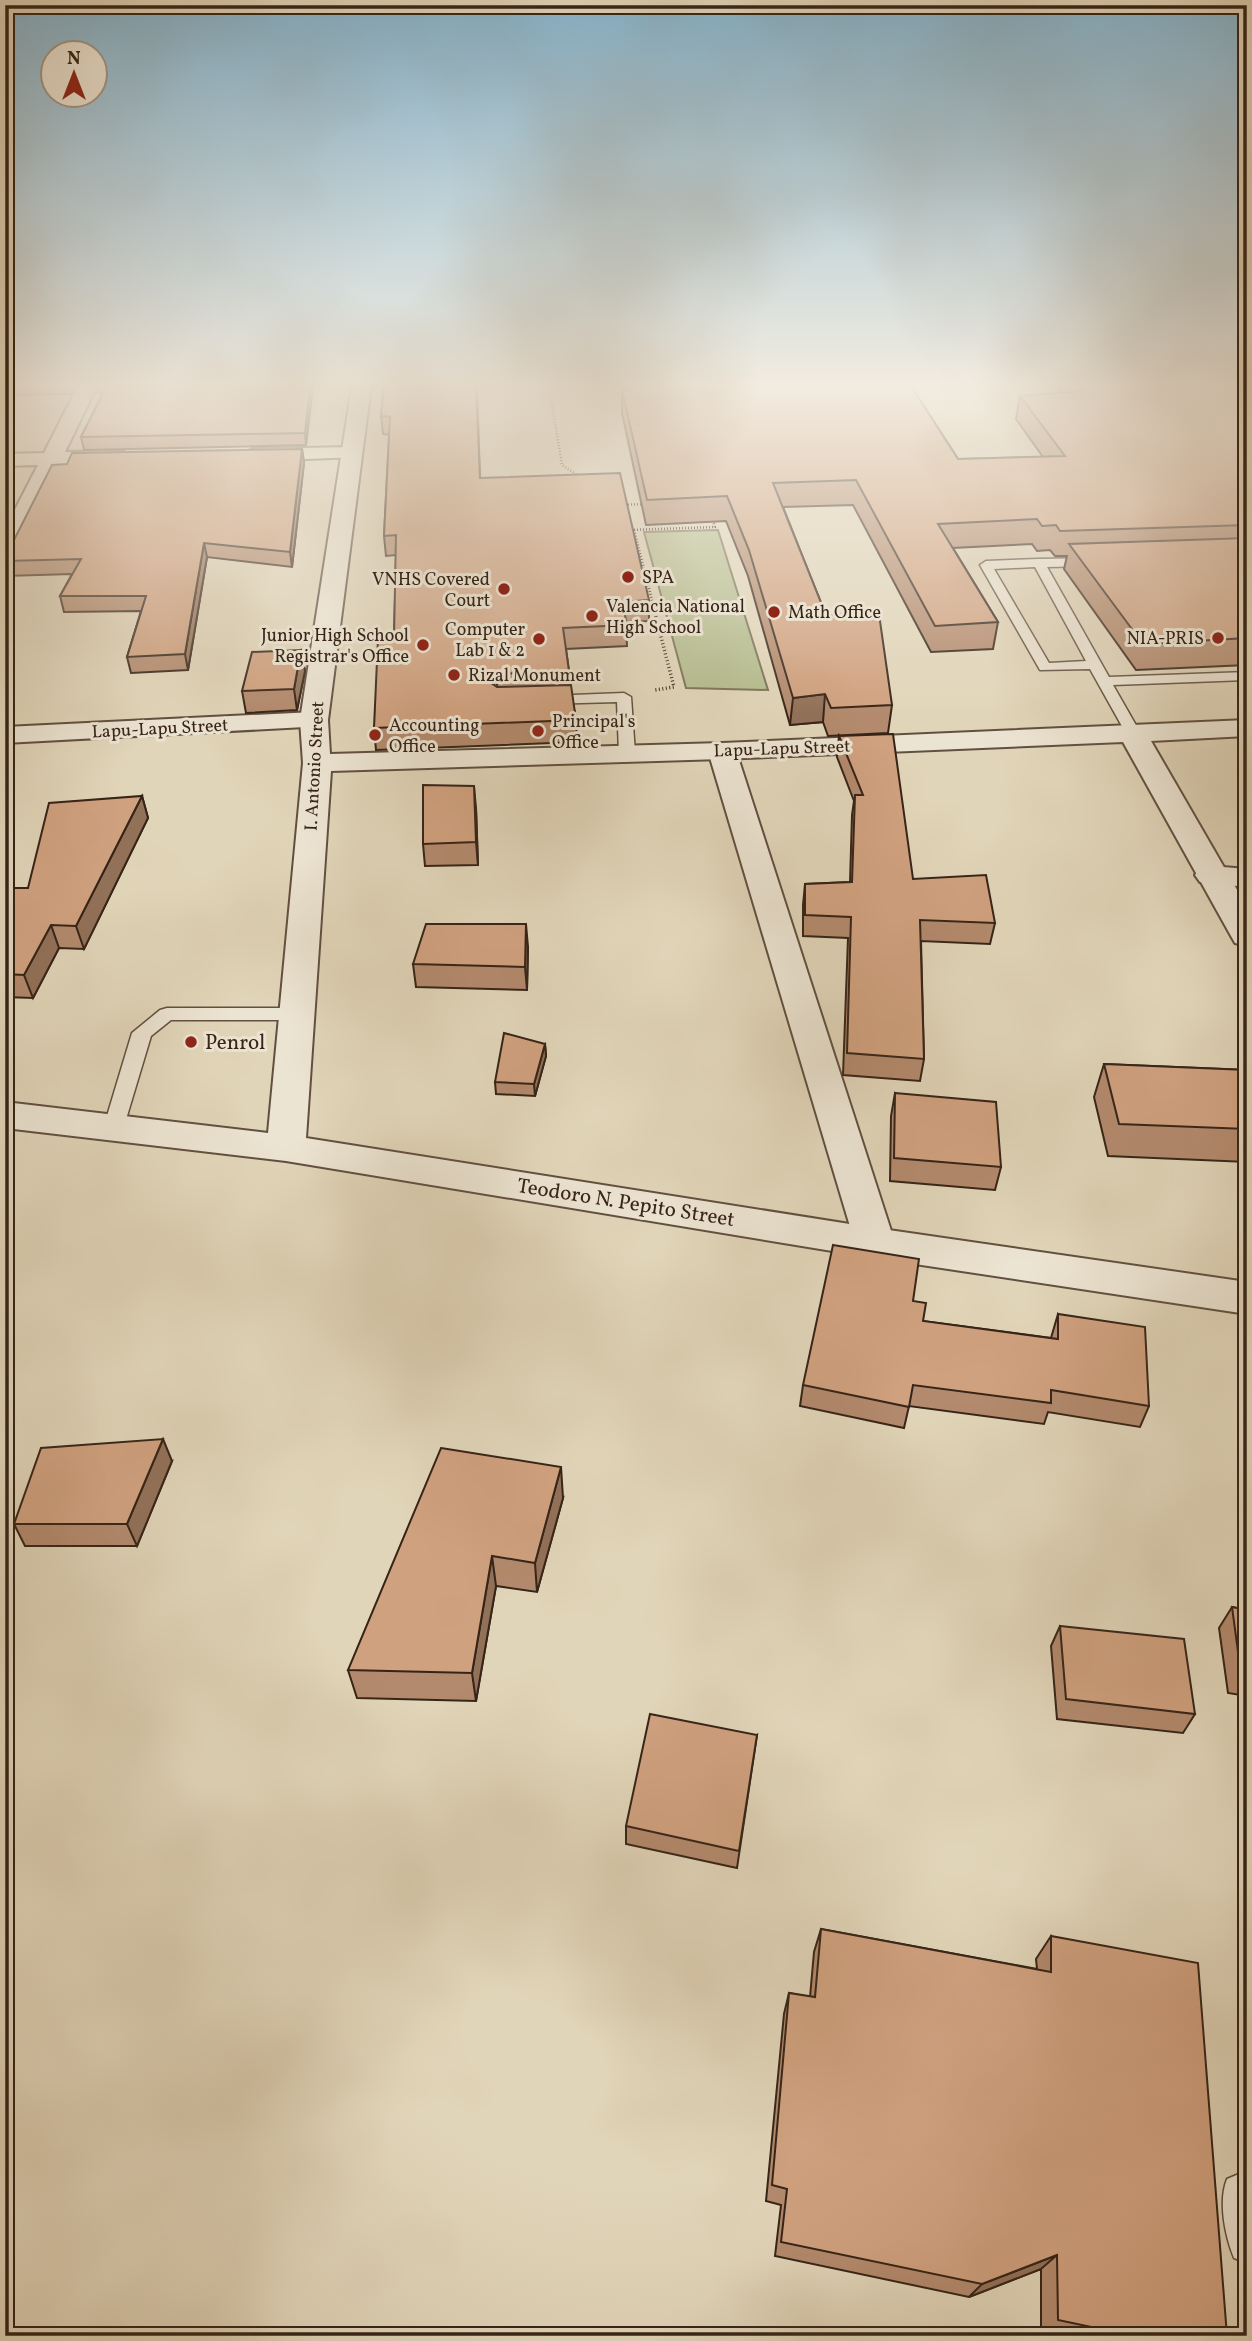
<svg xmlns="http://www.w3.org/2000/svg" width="1252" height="2341" font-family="Vollkorn,serif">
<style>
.green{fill:#b5bd8e;stroke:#767053;stroke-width:2}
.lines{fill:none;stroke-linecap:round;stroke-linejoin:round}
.service-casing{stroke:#615040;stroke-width:3}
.minor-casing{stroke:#615040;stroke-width:4}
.tertiary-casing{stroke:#615040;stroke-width:4}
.path-far1{stroke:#362418;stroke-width:2.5;stroke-dasharray:1 2;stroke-linecap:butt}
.path{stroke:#362418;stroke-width:3.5;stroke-dasharray:1 2.5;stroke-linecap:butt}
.service{fill:#ece4d2;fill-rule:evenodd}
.minor{fill:#ece4d2;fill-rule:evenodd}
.tertiary{fill:#ece4d2;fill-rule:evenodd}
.wall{fill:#b38a6d;stroke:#362418;stroke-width:2}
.shaded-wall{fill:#927159;stroke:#362418;stroke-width:2}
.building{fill:#d0a17f;stroke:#362418;stroke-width:2}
.poi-dot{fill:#8f2418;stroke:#ece4d2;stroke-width:2.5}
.labels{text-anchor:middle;stroke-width:6;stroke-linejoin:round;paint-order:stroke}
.far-poi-label{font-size:18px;fill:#362418;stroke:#ece4d2;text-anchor:start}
.far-street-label{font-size:18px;fill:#362418;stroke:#ece4d2}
.poi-label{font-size:21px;fill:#362418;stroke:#ece4d2;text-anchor:start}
.street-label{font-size:21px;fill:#362418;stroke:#ece4d2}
</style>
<rect width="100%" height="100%" fill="#e1d5b9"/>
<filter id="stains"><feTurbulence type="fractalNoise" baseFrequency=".00286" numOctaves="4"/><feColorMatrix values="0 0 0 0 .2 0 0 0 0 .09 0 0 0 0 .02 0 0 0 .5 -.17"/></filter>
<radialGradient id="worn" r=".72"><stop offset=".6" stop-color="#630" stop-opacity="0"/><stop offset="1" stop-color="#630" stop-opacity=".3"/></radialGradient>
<!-- green -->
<path class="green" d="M 718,530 L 768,690 L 686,688 L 644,532 Z"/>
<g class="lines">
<defs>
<path id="service" d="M 1039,559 L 1094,558 L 1100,562 L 1094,566 L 1047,567 L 1109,677 L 1247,672 L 1247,680 L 1113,685 L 1141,734 L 1133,739 L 1128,737 L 1090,669 L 1040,670 L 980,565 L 986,561 ZM 1035,567 L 1086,661 L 1049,663 L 994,569 Z
M 624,693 L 631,697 L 635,753 L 627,758 L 619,753 L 617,702 L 546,704 L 539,700 L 546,696 Z
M 167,1008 L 297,1008 L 306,1014 L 297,1020 L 171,1020 L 151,1036 L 124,1126 L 114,1133 L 107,1131 L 104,1126 L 132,1033 L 160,1010 Z
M 1239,2174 L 1247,2175 L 1247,2263 L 1234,2258 C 1225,2236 1218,2201 1227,2179 Z"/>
<path id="minor" d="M 78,386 L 97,386 L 65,452 L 122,451 L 132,457 L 122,463 L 59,465 L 17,552 L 5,559 L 5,529 L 38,465 L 5,466 L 5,454 L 44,453 Z
M 351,447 L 358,449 L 361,453 L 358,457 L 252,461 L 242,455 L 252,449 Z
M 314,712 L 324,714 L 328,720 L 324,726 L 5,743 L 5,727 Z
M 722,743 L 732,745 L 736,751 L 895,1243 L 889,1254 L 875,1258 L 861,1254 L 855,1243 L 708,751 L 712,745 Z
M 1211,866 L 1247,869 L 1247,887 L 1200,882 L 1195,875 L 1200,868 Z"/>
<path id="tertiary" d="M 352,386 L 371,386 L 328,720 L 330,754 L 722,743 L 1247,720 L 1247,736 L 1151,741 L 1247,907 L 1247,946 L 1235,943 L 1231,936 L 1123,742 L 722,759 L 331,771 L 306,1138 L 875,1228 L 1247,1282 L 1247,1314 L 875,1258 L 286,1161 L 5,1128 L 5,1102 L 268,1133 L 303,763 L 300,720 Z"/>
</defs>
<!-- service casing -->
<use href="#service" class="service-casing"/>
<!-- minor casing -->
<use href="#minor" class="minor-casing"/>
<!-- tertiary casing -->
<use href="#tertiary" class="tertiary-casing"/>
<!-- path-far1 -->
<path class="path-far1" d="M 549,386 L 562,465 L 580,477
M 622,505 L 645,504
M 628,530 L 715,527 L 712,518
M 634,530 L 654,608"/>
<!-- path -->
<path class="path" d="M 653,606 L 674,687 L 655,690"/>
<!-- service -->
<use href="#service" class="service"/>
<!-- minor -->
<use href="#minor" class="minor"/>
<!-- tertiary -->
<use href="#tertiary" class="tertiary"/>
</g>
<!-- wall -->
<path class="wall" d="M 11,386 L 76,386 L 71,394 L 13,395 Z
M 95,386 L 313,386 L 306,445 L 84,450 L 81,437 L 103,393 L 97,393 Z
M 384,386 L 477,386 L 480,478 L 649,600 L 649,621 L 626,622 L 627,646 L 566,649 L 569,671 L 570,685 L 576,720 L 577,742 L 376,750 L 374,728 L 394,638 L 396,555 L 386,556 L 384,536 L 389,435 L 383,434 L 381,416 Z
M 626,386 L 911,386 L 958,459 L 1043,457 L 1016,419 L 1020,396 L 1062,393 L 1057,386 L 1141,386 L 1142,387 L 1247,386 L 1247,665 L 1136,670 L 1064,569 L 1067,556 L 1055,556 L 1050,550 L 1037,551 L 1032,544 L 953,548 L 998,622 L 993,649 L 931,652 L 853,505 L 783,507 L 826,615 L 892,705 L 888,733 L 828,736 L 823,722 L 790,725 L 748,576 L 726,521 L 646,525 L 622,413 L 622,390 L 626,390 Z
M 302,449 L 304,463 L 292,567 L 207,557 L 188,670 L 131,673 L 127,657 L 141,611 L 64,612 L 60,596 L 72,574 L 5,576 L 5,544 Z
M 301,650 L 305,671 L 297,710 L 246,713 L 242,691 Z
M 839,736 L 913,879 L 995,923 L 990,944 L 921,941 L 924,1059 L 920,1081 L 843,1075 L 848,938 L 803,936 L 803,905 L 805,884 L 850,882 L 852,815 L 854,801 L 837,757 Z
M 142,796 L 148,818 L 84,949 L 59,948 L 33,998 L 5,997 L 5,888 L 28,888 Z
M 476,808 L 478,865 L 425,866 L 423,844 Z
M 528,947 L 527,990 L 416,987 L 413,964 Z
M 545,1044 L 546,1056 L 535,1096 L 496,1094 L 495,1082 Z
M 1104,1064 L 1247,1070 L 1247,1162 L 1108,1156 L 1094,1097 Z
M 895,1093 L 1001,1167 L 995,1190 L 890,1181 L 891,1116 Z
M 913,1301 L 923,1321 L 1051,1338 L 1058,1314 L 1149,1406 L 1140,1427 L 1048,1412 L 1044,1424 L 909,1406 L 904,1428 L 800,1406 L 803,1385 Z
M 172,1461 L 137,1546 L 25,1546 L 14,1524 Z
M 563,1498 L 537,1592 L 496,1586 L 476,1701 L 357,1698 L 348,1670 Z
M 1232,1607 L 1247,1610 L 1247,1696 L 1228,1693 L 1219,1628 Z
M 1060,1626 L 1195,1714 L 1183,1733 L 1057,1719 L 1051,1646 Z
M 757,1735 L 737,1868 L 626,1844 L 626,1826 Z
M 821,1929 L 1037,1969 L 1036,1959 L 1051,1936 L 1227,2336 L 1062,2336 L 1041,2332 L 1041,2269 L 969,2297 L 775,2256 L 781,2205 L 766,2201 L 784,2014 L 789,1993 L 810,1997 L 814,1952 Z"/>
<!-- shaded-wall -->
<path class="shaded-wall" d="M 69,386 L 76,386 L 71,394 Z
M 310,386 L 313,386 L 306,445 L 305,433 Z
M 302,449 L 304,463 L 292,567 L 290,552 Z
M 9,493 L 13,508 L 5,523 L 5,501 Z
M 204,543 L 207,557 L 188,670 L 185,654 Z
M 301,650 L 305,671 L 297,710 L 294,689 Z
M 496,674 L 498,695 L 487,680 Z
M 825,694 L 823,722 L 790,725 L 793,698 Z
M 474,786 L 476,808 L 478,865 L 476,842 Z
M 142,796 L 148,818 L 84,949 L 76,926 Z
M 526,924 L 528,947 L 527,990 L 525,967 Z
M 51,925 L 59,948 L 33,998 L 24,975 Z
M 545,1044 L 546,1056 L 535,1096 L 534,1084 Z
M 163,1439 L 172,1461 L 137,1546 L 127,1524 Z
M 561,1467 L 563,1498 L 537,1592 L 535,1563 Z
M 492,1556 L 496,1586 L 476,1701 L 472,1673 Z
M 1057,2255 L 1041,2269 L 969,2297 L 982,2284 Z"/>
<!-- building -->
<path class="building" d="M 107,386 L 310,386 L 305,433 L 81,437 Z
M 384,386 L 476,386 L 480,478 L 620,473 L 649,600 L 622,602 L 627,625 L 563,628 L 569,671 L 496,674 L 487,680 L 497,687 L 571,685 L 576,720 L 374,728 L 378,638 L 394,638 L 396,535 L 384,536 L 390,417 L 381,416 Z
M 631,386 L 911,386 L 958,459 L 1065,456 L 1020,396 L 1084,391 L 1080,386 L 1141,386 L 1142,387 L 1247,386 L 1247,525 L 1060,531 L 1056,525 L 1042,526 L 1037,519 L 938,524 L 998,622 L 935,626 L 856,480 L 773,483 L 826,615 L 879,614 L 892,705 L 831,708 L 825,694 L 793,698 L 749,550 L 727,496 L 647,500 L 622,390 L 632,389 Z
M 302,449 L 290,552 L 204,543 L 185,654 L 127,657 L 146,596 L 60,596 L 81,559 L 5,561 L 5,544 L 14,540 L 52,465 L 67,464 L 72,453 Z
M 1247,538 L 1247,638 L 1143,644 L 1069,544 Z
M 301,650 L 294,689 L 242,691 L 252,652 Z
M 893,734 L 913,879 L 986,875 L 995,923 L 920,920 L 924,1059 L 847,1053 L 851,917 L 805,915 L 805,884 L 852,882 L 855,795 L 863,795 L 839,736 Z
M 423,785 L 474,786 L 476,842 L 423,844 Z
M 142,796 L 76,926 L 51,925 L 24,975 L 5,974 L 5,888 L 28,888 L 49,803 Z
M 426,924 L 526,924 L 525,967 L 413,964 Z
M 504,1033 L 545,1044 L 534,1084 L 495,1082 Z
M 1104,1064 L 1247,1070 L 1247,1129 L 1119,1124 Z
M 895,1093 L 996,1102 L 1001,1167 L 894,1158 Z
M 833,1245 L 919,1259 L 913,1301 L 926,1303 L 923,1321 L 1058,1339 L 1058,1314 L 1145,1327 L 1149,1406 L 1051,1390 L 1051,1403 L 913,1385 L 909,1407 L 803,1385 Z
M 163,1439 L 127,1524 L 14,1524 L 41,1448 Z
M 441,1448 L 561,1467 L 535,1563 L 492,1556 L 472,1673 L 348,1670 Z
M 1232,1607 L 1247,1610 L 1247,1674 L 1241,1674 Z
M 1060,1626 L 1184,1639 L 1195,1714 L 1066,1699 Z
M 650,1714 L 757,1735 L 739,1851 L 626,1826 Z
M 821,1929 L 1051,1972 L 1051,1936 L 1198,1963 L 1227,2336 L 1134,2336 L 1058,2320 L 1057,2255 L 982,2284 L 781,2242 L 787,2189 L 772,2185 L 789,1993 L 815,1997 Z"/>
<!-- sky -->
<linearGradient id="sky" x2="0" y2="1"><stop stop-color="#87b6d0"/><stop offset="0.54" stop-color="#f2ece0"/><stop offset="1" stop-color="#f2ece0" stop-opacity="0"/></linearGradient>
<rect width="1252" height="714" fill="url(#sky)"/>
<!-- markers -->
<g class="poi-dot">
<circle cx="628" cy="577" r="7"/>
<circle cx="504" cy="589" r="7"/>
<circle cx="774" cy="612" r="7"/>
<circle cx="592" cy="616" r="7"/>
<circle cx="1218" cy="638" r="7"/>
<circle cx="539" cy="639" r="7"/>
<circle cx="423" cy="645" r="7"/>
<circle cx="454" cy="675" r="7"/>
<circle cx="538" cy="731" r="7"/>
<circle cx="375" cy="735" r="7"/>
<circle cx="191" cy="1042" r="7"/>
</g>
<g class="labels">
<!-- far-poi labels -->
<g class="far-poi-label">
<text x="642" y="583">SPA</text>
<text x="490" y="585" text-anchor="end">VNHS Covered<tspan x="490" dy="21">Court</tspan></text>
<text x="606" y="612">Valencia National<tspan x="606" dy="21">High School</tspan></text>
<text x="788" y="618">Math Office</text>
<text x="525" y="635" text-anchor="end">Computer<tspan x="525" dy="21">Lab 1 &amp; 2</tspan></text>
<text x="409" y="641" text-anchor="end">Junior High School<tspan x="409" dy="21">Registrar's Office</tspan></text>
<text x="1204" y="644" text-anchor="end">NIA-PRIS</text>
<text x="468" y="681">Rizal Monument</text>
<text x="552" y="727">Principal's<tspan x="552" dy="21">Office</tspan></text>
<text x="389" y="731">Accounting<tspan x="389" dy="21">Office</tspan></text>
</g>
<!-- far-street labels -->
<g class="far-street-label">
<text transform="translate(160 728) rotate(-3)" y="6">Lapu-Lapu Street</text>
<text transform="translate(782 748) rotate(-2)" y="6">Lapu-Lapu Street</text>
<text transform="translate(314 766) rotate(-87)" y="6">I. Antonio Street</text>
</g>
<!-- poi labels -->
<g class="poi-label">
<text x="205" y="1049">Penrol</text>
</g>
<!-- street labels -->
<g class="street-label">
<text transform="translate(626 1202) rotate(9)" y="7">Teodoro N. Pepito Street</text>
</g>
</g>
<!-- margin -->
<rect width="1252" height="2341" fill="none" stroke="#e1d5b9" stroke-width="28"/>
<rect x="7" y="7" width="1238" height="2327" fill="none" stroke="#362418" stroke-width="3.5"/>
<rect x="14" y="14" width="1224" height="2313" fill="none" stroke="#362418" stroke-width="2"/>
<!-- north arrow -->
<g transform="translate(74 74)"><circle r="33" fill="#ece4d2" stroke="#a39788" stroke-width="2"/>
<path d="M0-5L12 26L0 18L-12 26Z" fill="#8f2418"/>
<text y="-10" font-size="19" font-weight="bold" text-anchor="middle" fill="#362418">N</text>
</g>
<rect width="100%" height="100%" filter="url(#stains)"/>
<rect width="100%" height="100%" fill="url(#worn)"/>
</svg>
